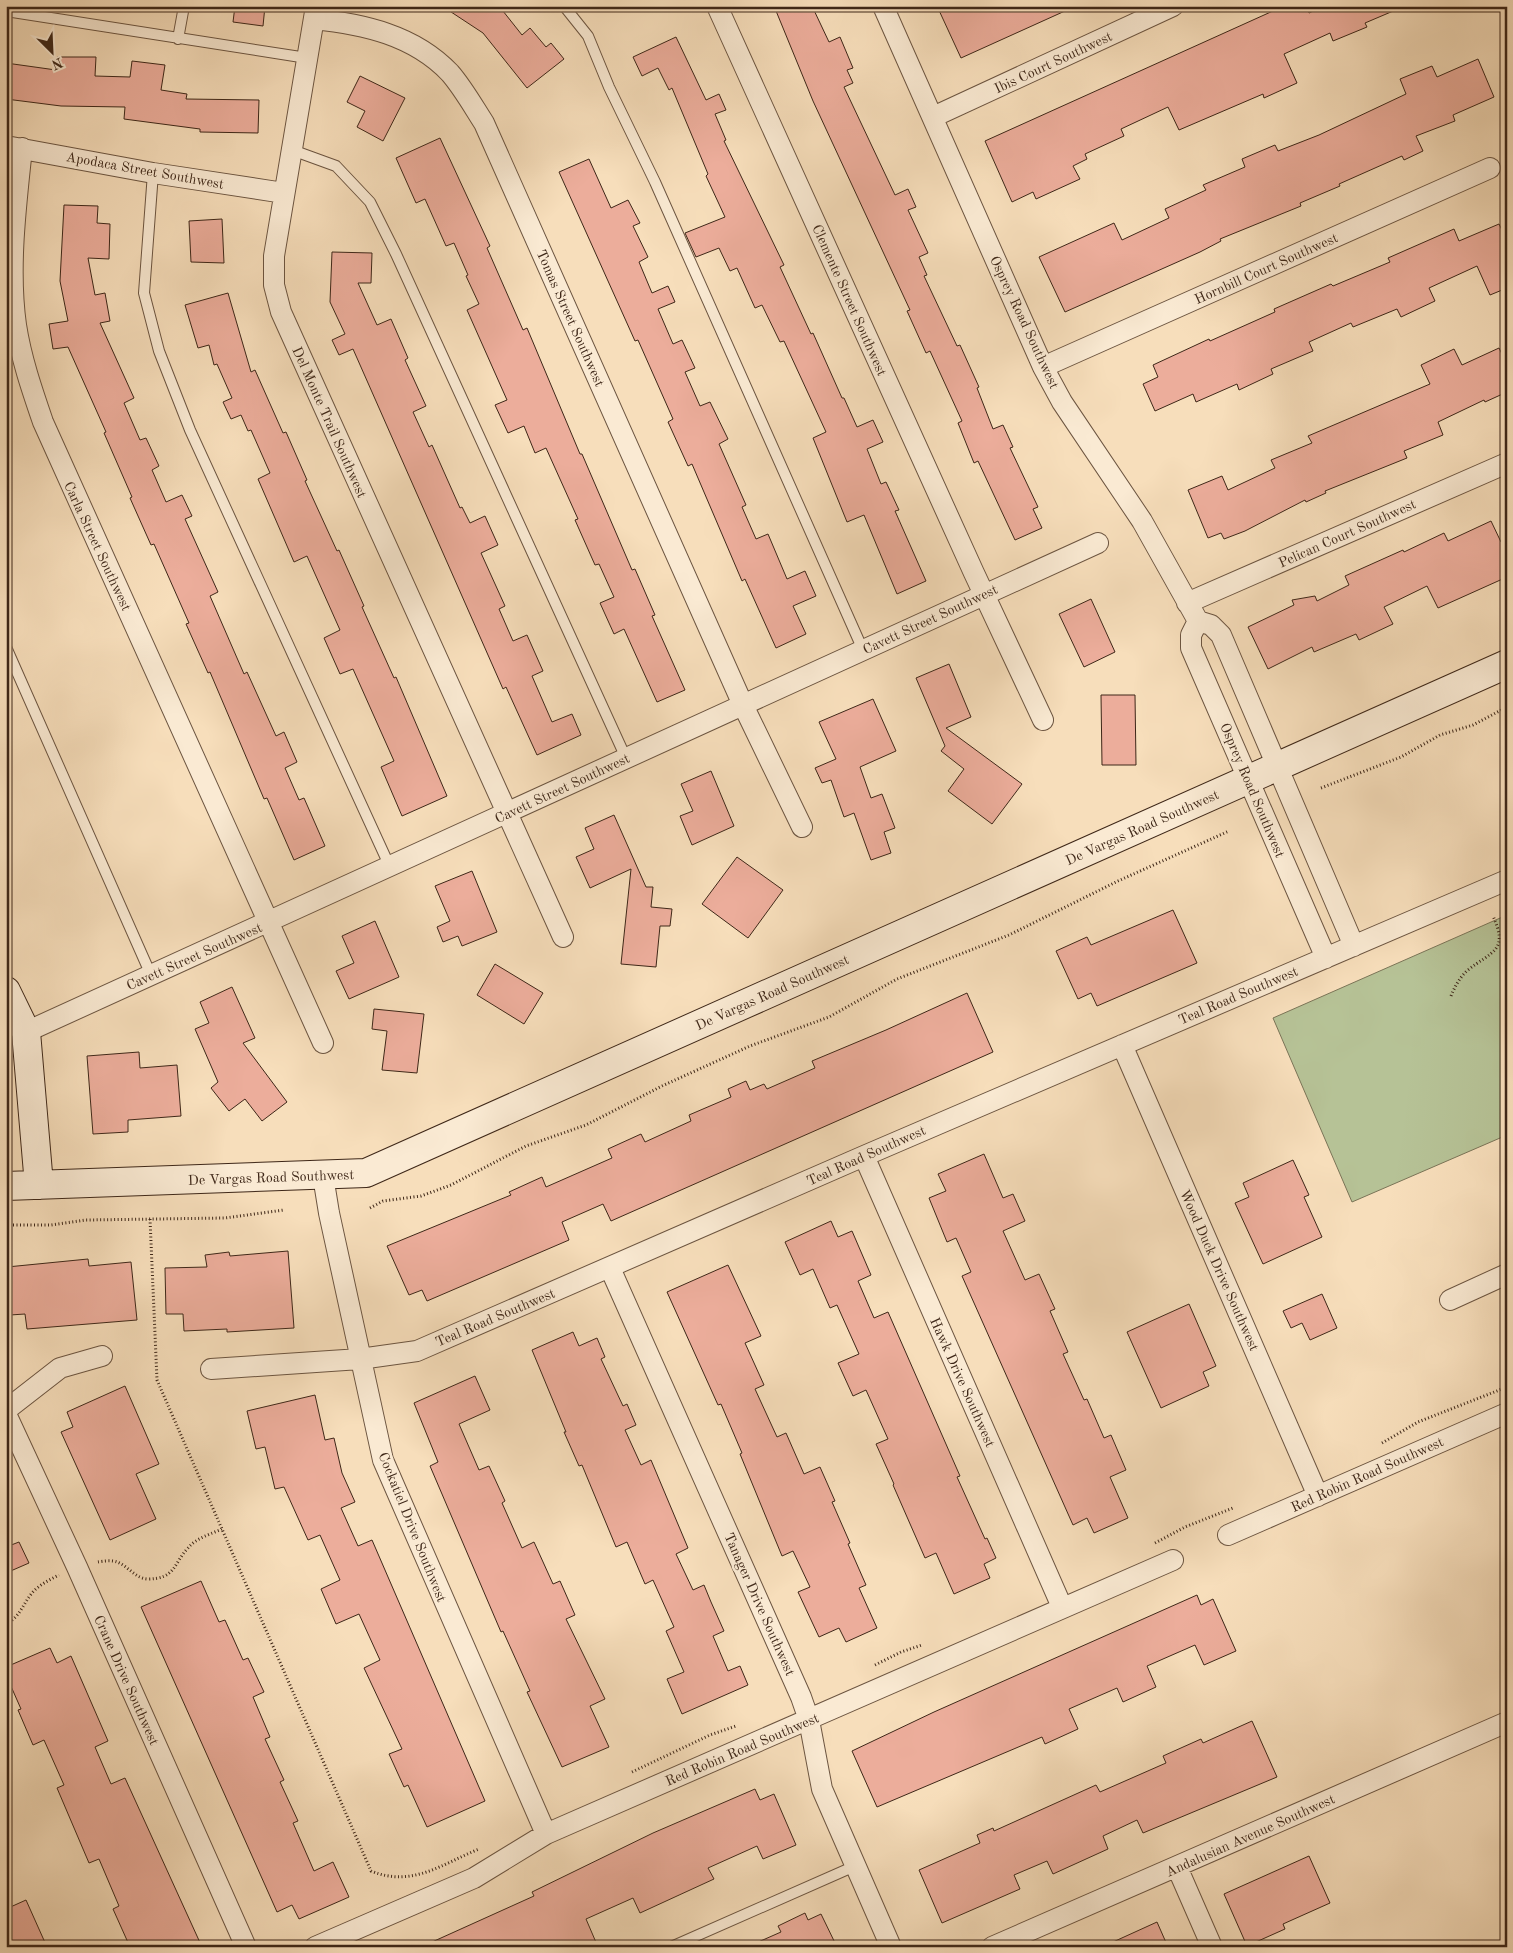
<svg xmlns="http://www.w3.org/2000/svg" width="1513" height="1953" font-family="'Old Standard TT',serif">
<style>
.green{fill:#b6c296;stroke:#7a7457}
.building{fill:#ecad9b;stroke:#3e2718}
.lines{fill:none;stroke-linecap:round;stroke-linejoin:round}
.lane-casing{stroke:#6c5541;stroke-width:12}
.street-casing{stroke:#6c5541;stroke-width:22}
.secondary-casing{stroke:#3e2718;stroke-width:30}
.path{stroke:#3e2718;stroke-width:3;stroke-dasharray:1 2.5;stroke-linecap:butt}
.lane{stroke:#faead3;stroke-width:10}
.street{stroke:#faead3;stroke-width:20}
.secondary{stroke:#faead3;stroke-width:28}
.labels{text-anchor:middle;stroke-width:5;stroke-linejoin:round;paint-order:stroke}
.street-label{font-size:14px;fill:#3e2718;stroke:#faead3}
</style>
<rect width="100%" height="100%" fill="#f7debb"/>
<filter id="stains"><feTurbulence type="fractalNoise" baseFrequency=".004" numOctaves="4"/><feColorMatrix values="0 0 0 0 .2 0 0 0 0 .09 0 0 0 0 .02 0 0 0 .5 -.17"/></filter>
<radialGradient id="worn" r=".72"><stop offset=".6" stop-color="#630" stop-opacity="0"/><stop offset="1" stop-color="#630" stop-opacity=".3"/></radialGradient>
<!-- green -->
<path class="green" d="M 1507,915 L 1507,1135 L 1352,1202 L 1273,1018 Z"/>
<!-- building -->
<path class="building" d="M 235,6 L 265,6 L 263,26 L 233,22 Z
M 442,6 L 499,6 L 522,35 L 530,28 L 546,47 L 551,43 L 564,59 L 527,88 L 483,33 Z
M 774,6 L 812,6 L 829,42 L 840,37 L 853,68 L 847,70 L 853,83 L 844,87 L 895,195 L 908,189 L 916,207 L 908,210 L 928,253 L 919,257 L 927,275 L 924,276 L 957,346 L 960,345 L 979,387 L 977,388 L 993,429 L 1003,425 L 1013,447 L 1010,448 L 1038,507 L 1033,509 L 1042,528 L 1015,540 L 978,461 L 974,463 L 958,423 L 962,421 L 930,351 L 926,353 L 907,311 L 910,310 L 813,101 Z
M 937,6 L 1076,6 L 961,58 Z
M 1284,6 L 1306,6 L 1309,13 L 1324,6 L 1405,6 L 1365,23 L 1367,27 L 1333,41 L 1330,33 L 1284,54 L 1297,83 L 1264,98 L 1263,94 L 1179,130 L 1168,107 L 1121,129 L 1124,136 L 1085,154 L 1087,159 L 1073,166 L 1080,179 L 1036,199 L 1033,192 L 1012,202 L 985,141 Z
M 676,37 L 706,100 L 719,94 L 726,110 L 715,114 L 726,140 L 724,141 L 784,265 L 780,267 L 811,334 L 813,333 L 842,398 L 844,398 L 857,427 L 873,420 L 883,442 L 867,449 L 881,484 L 886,482 L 899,510 L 895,511 L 926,581 L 897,594 L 864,515 L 847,522 L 813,438 L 826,432 L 784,341 L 780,342 L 762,305 L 755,308 L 737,268 L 730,271 L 719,248 L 696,257 L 685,233 L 725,217 L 706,176 L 708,174 L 672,88 L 669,90 L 658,68 L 642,76 L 633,57 Z
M 57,57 L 96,57 L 95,76 L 130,77 L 132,61 L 165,65 L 161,90 L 187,94 L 186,99 L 259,100 L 258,133 L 200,132 L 200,129 L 124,119 L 125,107 L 61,106 L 6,99 L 6,63 L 56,70 Z
M 1478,59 L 1494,97 L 1453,115 L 1455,121 L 1416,136 L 1423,151 L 1404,160 L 1402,156 L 1339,184 L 1340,186 L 1300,203 L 1301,206 L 1220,239 L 1221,241 L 1200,252 L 1065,312 L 1039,257 L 1114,223 L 1122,240 L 1169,218 L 1165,209 L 1206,190 L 1203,185 L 1245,167 L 1242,159 L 1275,145 L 1278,151 L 1319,135 L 1406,94 L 1400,79 L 1432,66 L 1437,77 Z
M 360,76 L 405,98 L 383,141 L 357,127 L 365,111 L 347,102 Z
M 440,138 L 490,246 L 487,248 L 523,330 L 527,328 L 580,454 L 582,454 L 632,570 L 635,569 L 655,615 L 652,616 L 685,690 L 657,702 L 624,629 L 614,634 L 600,603 L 614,597 L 599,564 L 595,565 L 575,520 L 578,519 L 546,448 L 535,453 L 524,426 L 508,433 L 495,405 L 507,400 L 467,310 L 479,304 L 466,276 L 468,275 L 454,243 L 446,246 L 425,199 L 416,203 L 396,158 Z
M 589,159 L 611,208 L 628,200 L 640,223 L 633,226 L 648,257 L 639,262 L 652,293 L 668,286 L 675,302 L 658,309 L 673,344 L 682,340 L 695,368 L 685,372 L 700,406 L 710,402 L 728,439 L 719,444 L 746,505 L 742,507 L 756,539 L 768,534 L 787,579 L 805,571 L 816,596 L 793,606 L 806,634 L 776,648 L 745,579 L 742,581 L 692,464 L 688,466 L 668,422 L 673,419 L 638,340 L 635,341 L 559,172 Z
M 64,205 L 98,206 L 97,223 L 110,224 L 109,259 L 88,258 L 95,295 L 105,293 L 110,321 L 100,323 L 134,398 L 124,403 L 140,440 L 146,438 L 159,466 L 152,470 L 166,502 L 182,495 L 192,516 L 185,519 L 218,592 L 210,596 L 244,674 L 247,672 L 276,736 L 284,732 L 297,762 L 285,768 L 299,800 L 304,798 L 325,846 L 294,860 L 267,798 L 264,799 L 210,672 L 208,673 L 186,624 L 189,623 L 154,544 L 151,545 L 130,498 L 132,497 L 104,433 L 106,432 L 68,347 L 53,349 L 49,324 L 68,321 L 60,281 Z
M 222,219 L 224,263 L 191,262 L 189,221 Z
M 1499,224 L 1502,230 L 1507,228 L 1507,288 L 1490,295 L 1477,266 L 1429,288 L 1435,301 L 1401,317 L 1397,309 L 1353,327 L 1351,323 L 1309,342 L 1313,351 L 1271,369 L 1273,374 L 1239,390 L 1237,384 L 1196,402 L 1193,394 L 1155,411 L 1143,384 L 1158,377 L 1153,365 L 1209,339 L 1210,341 L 1275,312 L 1274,309 L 1331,284 L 1333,286 L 1390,262 L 1388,258 L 1454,229 L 1459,241 Z
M 332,252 L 372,253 L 371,283 L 358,283 L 377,325 L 391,319 L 408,358 L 405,360 L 426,406 L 413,412 L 429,447 L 432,445 L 460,508 L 462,507 L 470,523 L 485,516 L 498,545 L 481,553 L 505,606 L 499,609 L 513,641 L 527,635 L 543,671 L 532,676 L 552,722 L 572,714 L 581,735 L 537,755 L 506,687 L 503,689 L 353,349 L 339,355 L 332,340 L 345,334 L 330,302 Z
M 228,293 L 251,372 L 255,370 L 283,433 L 286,432 L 307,480 L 305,481 L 337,551 L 339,550 L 364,606 L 362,607 L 394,678 L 396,677 L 447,796 L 402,816 L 381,767 L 394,761 L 353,669 L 340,674 L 324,638 L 340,630 L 307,556 L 294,562 L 258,479 L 270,473 L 251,430 L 248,431 L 241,415 L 231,419 L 223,402 L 232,398 L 217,364 L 214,365 L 209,345 L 198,348 L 185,305 Z
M 1499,348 L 1507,364 L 1507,392 L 1485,402 L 1484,400 L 1438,422 L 1443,435 L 1404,451 L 1407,458 L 1325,491 L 1326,493 L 1306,502 L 1305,500 L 1245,531 L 1224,539 L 1221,533 L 1208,538 L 1188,490 L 1222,476 L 1228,490 L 1275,468 L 1271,460 L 1312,443 L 1308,436 L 1430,384 L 1421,365 L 1454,349 L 1462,365 Z
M 1491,521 L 1501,542 L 1507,539 L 1507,577 L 1438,608 L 1427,586 L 1384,607 L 1393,624 L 1359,640 L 1356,634 L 1314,652 L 1312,647 L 1268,669 L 1248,627 L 1294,605 L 1292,600 L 1315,596 L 1317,601 L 1349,585 L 1345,576 L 1403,550 L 1404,552 L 1444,533 L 1448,541 Z
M 1091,599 L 1115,652 L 1084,667 L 1059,614 Z
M 949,664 L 971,717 L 946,728 L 1022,784 L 992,824 L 948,791 L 964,769 L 941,751 L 945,746 L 916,678 Z
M 1101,695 L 1135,695 L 1136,765 L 1102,765 Z
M 873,699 L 896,751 L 860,767 L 871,798 L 882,794 L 895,828 L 884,832 L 891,853 L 871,860 L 854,813 L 844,817 L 831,780 L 822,783 L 815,768 L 836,759 L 819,722 Z
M 711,771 L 734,826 L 692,845 L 680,816 L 693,811 L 681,784 Z
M 614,815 L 646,887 L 653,887 L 651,907 L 672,909 L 670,926 L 660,926 L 656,967 L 621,964 L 631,869 L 590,888 L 576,857 L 594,849 L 585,828 Z
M 737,857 L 783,890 L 748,938 L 702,904 Z
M 472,871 L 497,932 L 462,946 L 458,936 L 443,942 L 437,927 L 450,921 L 435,886 Z
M 1173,910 L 1197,963 L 1097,1006 L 1091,993 L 1078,999 L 1056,951 L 1087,937 L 1091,945 Z
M 375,921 L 399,977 L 349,999 L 336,971 L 354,963 L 342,936 Z
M 495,964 L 543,993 L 524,1024 L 477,995 Z
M 232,987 L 255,1038 L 243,1043 L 287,1102 L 262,1121 L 245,1099 L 229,1111 L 211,1088 L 218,1082 L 195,1029 L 209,1023 L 200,1002 Z
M 967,993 L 993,1052 L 611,1221 L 603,1204 L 562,1222 L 569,1240 L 427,1301 L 422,1290 L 409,1295 L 387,1246 L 511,1195 L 509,1192 L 542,1177 L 546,1187 L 612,1158 L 608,1149 L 641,1134 L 645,1142 L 691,1121 L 689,1115 L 731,1097 L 728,1089 L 746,1081 L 750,1090 L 764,1084 L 767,1089 L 815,1068 L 812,1061 L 886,1030 Z
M 374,1009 L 424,1014 L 417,1073 L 382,1070 L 387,1031 L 372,1029 Z
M 139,1052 L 140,1068 L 177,1065 L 181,1116 L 128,1120 L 128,1132 L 93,1134 L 87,1056 Z
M 984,1154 L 1003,1198 L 1013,1194 L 1025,1221 L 1003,1231 L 1025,1280 L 1039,1274 L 1055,1309 L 1050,1311 L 1068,1352 L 1063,1354 L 1084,1400 L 1087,1399 L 1104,1438 L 1111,1435 L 1126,1470 L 1110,1477 L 1128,1518 L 1094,1533 L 1087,1518 L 1073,1525 L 962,1276 L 971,1272 L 956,1238 L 947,1242 L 929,1198 L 946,1191 L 938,1174 Z
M 1293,1160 L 1309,1195 L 1304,1197 L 1322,1237 L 1263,1264 L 1235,1203 L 1249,1197 L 1243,1183 Z
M 831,1221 L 838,1237 L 852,1231 L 871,1275 L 858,1281 L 874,1318 L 888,1312 L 960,1476 L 957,1477 L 985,1539 L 987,1538 L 996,1558 L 984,1564 L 990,1578 L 954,1594 L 936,1553 L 925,1558 L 893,1485 L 894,1484 L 876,1444 L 888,1439 L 866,1390 L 853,1396 L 838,1363 L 859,1354 L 837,1305 L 830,1308 L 813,1269 L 800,1275 L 785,1242 Z
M 288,1251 L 294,1328 L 227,1332 L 227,1329 L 184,1331 L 183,1314 L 166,1314 L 165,1268 L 207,1267 L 205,1255 L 229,1252 L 230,1256 Z
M 88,1259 L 89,1266 L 131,1262 L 137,1320 L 27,1329 L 25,1314 L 10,1315 L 7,1267 Z
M 728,1265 L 761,1336 L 745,1343 L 764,1385 L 755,1389 L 777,1437 L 786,1433 L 804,1474 L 820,1467 L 835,1501 L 832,1502 L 850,1543 L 848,1544 L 866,1585 L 859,1588 L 877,1628 L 846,1642 L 839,1628 L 819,1637 L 798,1592 L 810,1587 L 793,1551 L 782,1556 L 740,1454 L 742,1453 L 721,1404 L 718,1405 L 667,1292 Z
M 1322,1294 L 1337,1328 L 1310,1340 L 1302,1323 L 1291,1328 L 1283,1311 Z
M 1189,1304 L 1216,1366 L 1203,1372 L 1209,1386 L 1161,1408 L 1127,1332 Z
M 573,1332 L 579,1346 L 597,1338 L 605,1357 L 601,1359 L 623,1406 L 627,1404 L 636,1425 L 625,1430 L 641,1465 L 651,1460 L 688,1548 L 676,1554 L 693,1590 L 704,1585 L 711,1602 L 724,1631 L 713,1636 L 728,1671 L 740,1666 L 748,1685 L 682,1714 L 667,1679 L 684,1672 L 666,1631 L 674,1627 L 653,1580 L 645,1584 L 627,1542 L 616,1547 L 582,1465 L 579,1466 L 564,1432 L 566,1432 L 532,1350 Z
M 475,1376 L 490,1410 L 459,1424 L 479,1470 L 489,1466 L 505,1501 L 502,1503 L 522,1548 L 534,1542 L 553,1584 L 560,1581 L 575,1615 L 566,1619 L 605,1699 L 590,1706 L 609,1747 L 562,1767 L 527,1692 L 530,1691 L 503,1631 L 501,1632 L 430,1466 L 438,1462 L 414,1403 Z
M 125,1386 L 159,1464 L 136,1474 L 156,1519 L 110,1540 L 61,1432 L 73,1427 L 67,1412 Z
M 315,1395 L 325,1440 L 334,1438 L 342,1473 L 355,1502 L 341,1508 L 358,1546 L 372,1540 L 485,1801 L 427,1827 L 408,1785 L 404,1787 L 389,1754 L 402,1749 L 364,1668 L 380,1660 L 359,1614 L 336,1624 L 321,1589 L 340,1580 L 320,1535 L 308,1540 L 284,1487 L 275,1489 L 265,1447 L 256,1449 L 247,1411 Z
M 19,1542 L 29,1563 L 6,1573 L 6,1547 Z
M 201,1581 L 219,1622 L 225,1620 L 243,1660 L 248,1658 L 264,1692 L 253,1697 L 270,1737 L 265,1739 L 284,1780 L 280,1782 L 298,1821 L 293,1823 L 314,1871 L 333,1862 L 349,1897 L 299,1919 L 292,1905 L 277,1912 L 141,1607 Z
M 1197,1595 L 1201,1605 L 1213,1599 L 1236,1651 L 1204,1665 L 1195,1645 L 1147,1666 L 1156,1687 L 1123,1702 L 1117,1688 L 1069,1709 L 1078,1729 L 1045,1744 L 1042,1737 L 877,1807 L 852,1751 L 934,1712 Z
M 50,1648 L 57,1663 L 71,1656 L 108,1741 L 95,1747 L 111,1784 L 125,1778 L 202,1947 L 130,1947 L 113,1909 L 119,1906 L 99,1859 L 89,1863 L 57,1788 L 64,1785 L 44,1740 L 33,1745 L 18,1710 L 21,1709 L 6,1675 L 6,1667 Z
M 1252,1721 L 1277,1777 L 1143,1833 L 1137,1820 L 1103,1836 L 1108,1849 L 1053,1874 L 1047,1861 L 1014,1875 L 1020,1889 L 942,1923 L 919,1870 L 980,1843 L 977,1835 L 993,1828 L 994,1831 L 1096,1785 L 1100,1792 L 1166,1763 L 1163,1756 L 1201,1739 L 1203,1743 Z
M 755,1789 L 760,1800 L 774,1794 L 796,1845 L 763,1859 L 757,1846 L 708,1868 L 714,1879 L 640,1913 L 633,1898 L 586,1919 L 598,1947 L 421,1947 L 534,1896 L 532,1892 L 653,1833 Z
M 1309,1856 L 1330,1903 L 1283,1924 L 1285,1929 L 1247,1946 L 1224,1894 Z
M 26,1900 L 47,1947 L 6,1947 L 6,1909 Z
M 805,1913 L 808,1920 L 821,1914 L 837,1947 L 747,1947 L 781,1932 L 778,1926 Z
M 1157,1922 L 1168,1947 L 1102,1947 Z"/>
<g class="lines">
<defs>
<path id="lane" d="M 564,6 L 588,36 L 609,87 L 655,182 L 863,650
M 6,11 L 307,58
M 178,39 L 184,6
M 292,150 L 336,166 L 370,202 L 396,254 L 626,758
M 153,173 L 144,293 L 159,351 L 190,430 L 390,867
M 6,647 L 151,975
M 671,1947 L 855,1866"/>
<path id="street" d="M 316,6 L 274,256 L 274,285 L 281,312 L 563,937
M 717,6 L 974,573 L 1043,720
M 883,6 L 1043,367 L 1062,402 L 1142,521 L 1198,621 L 1211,625 L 1221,635 L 1354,946
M 314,19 C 363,24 414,35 450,73 C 463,88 473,106 484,123 L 743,705 L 802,827
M 933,117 L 1173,6
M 6,146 L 153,173 L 284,193
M 22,148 C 16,206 8,268 16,325 C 21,358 32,390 43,422 L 323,1043
M 1043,367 L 1490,168
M 1187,603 L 1507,463
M 1198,621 L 1191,635 L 1191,648 L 1326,958
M 26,1032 L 1098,543
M 1122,1045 L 1318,1496
M 864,1156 L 1062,1607
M 323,1176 L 329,1213 L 383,1460 L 546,1834
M 610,1268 L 801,1697 L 809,1720 L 822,1789 L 891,1947
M 1450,1300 L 1507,1274
M 211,1369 L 360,1359 L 417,1351 L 864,1156 L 1507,880
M 6,1410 L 60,1368 L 102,1356
M 6,1414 L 77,1567 L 246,1947
M 1228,1535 L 1507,1413
M 1177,1867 L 1212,1947
M 315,1947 L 474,1878 L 546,1834 L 1173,1560
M 992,1947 L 1507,1722"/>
<path id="secondary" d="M 6,991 L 26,1032 L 39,1185
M 6,1186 L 366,1173 L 1507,664"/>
</defs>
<!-- lane casing -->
<use href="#lane" class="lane-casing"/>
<!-- street casing -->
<use href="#street" class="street-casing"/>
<!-- secondary casing -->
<use href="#secondary" class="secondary-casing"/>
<!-- path -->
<path class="path" d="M 1321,788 L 1401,757 L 1440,735 L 1473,725 L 1507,707
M 1451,996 C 1455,986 1460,977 1468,970 C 1492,951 1509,951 1493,916
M 370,1208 L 383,1201 L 421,1196 L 451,1185 L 526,1146 L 586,1125 L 662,1086 L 750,1046 L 829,1017 L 897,979 L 1009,935 L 1118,881 L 1229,831
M 150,1219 L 157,1380 L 371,1871 C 412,1888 442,1864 479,1849
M 6,1225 L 51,1225 L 86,1220 L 225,1218 L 284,1210
M 1382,1443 L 1418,1422 L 1507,1387
M 1155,1543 L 1185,1527 L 1233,1508
M 98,1562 C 103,1561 112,1560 117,1562 C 128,1566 135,1578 147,1579 C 176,1579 173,1564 188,1548 C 196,1538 211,1534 222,1529
M 6,1624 C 20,1617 23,1604 32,1593 C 39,1585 49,1580 59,1575
M 875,1665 L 901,1652 L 922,1645
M 632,1772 L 710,1735 L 736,1726"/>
<!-- lane -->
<use href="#lane" class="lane"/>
<!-- street -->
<use href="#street" class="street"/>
<!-- secondary -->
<use href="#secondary" class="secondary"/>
</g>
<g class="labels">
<!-- street labels -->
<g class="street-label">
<text transform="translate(1053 62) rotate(-25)" y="5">Ibis Court Southwest</text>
<text transform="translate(145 170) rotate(10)" y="5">Apodaca Street Southwest</text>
<text transform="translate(1266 268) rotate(-24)" y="5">Hornbill Court Southwest</text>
<text transform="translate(850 300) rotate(66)" y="5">Clemente Street Southwest</text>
<text transform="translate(571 318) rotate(66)" y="5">Tomas Street Southwest</text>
<text transform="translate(1025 322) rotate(65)" y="5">Osprey Road Southwest</text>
<text transform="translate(330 422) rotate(66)" y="5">Del Monte Trail Southwest</text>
<text transform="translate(1347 533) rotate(-24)" y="5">Pelican Court Southwest</text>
<text transform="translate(98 546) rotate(65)" y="5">Carla Street Southwest</text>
<text transform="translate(930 619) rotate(-25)" y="5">Cavett Street Southwest</text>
<text transform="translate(562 788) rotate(-25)" y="5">Cavett Street Southwest</text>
<text transform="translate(1253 790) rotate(67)" y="5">Osprey Road Southwest</text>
<text transform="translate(1142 827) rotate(-24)" y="5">De Vargas Road Southwest</text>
<text transform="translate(194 956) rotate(-24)" y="5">Cavett Street Southwest</text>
<text transform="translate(772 992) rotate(-24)" y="5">De Vargas Road Southwest</text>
<text transform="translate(1238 995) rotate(-23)" y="5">Teal Road Southwest</text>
<text transform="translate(866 1155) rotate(-24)" y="5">Teal Road Southwest</text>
<text transform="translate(271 1177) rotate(-2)" y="5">De Vargas Road Southwest</text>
<text transform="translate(1220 1270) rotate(66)" y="5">Wood Duck Drive Southwest</text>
<text transform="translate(495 1317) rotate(-23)" y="5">Teal Road Southwest</text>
<text transform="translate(963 1382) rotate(66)" y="5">Hawk Drive Southwest</text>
<text transform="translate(1367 1474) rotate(-24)" y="5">Red Robin Road Southwest</text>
<text transform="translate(413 1527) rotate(68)" y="5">Cockatiel Drive Southwest</text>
<text transform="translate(760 1604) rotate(66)" y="5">Tanager Drive Southwest</text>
<text transform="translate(127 1680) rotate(66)" y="5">Crane Drive Southwest</text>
<text transform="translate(742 1749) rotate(-23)" y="5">Red Robin Road Southwest</text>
<text transform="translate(1250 1835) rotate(-24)" y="5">Andalusian Avenue Southwest</text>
</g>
</g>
<!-- margin -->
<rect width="1513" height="1953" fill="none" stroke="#f7debb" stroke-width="25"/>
<rect x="8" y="8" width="1498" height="1938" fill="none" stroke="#3e2718" stroke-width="2.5"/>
<rect x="12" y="12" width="1488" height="1928" fill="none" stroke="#3e2718"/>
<!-- north arrow -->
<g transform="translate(52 52) rotate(156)" stroke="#faead3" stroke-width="4" paint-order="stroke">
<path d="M0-4L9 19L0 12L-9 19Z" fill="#3e2718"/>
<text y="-8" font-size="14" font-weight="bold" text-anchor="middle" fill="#3e2718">N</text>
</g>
<rect width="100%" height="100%" filter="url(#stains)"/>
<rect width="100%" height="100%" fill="url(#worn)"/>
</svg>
